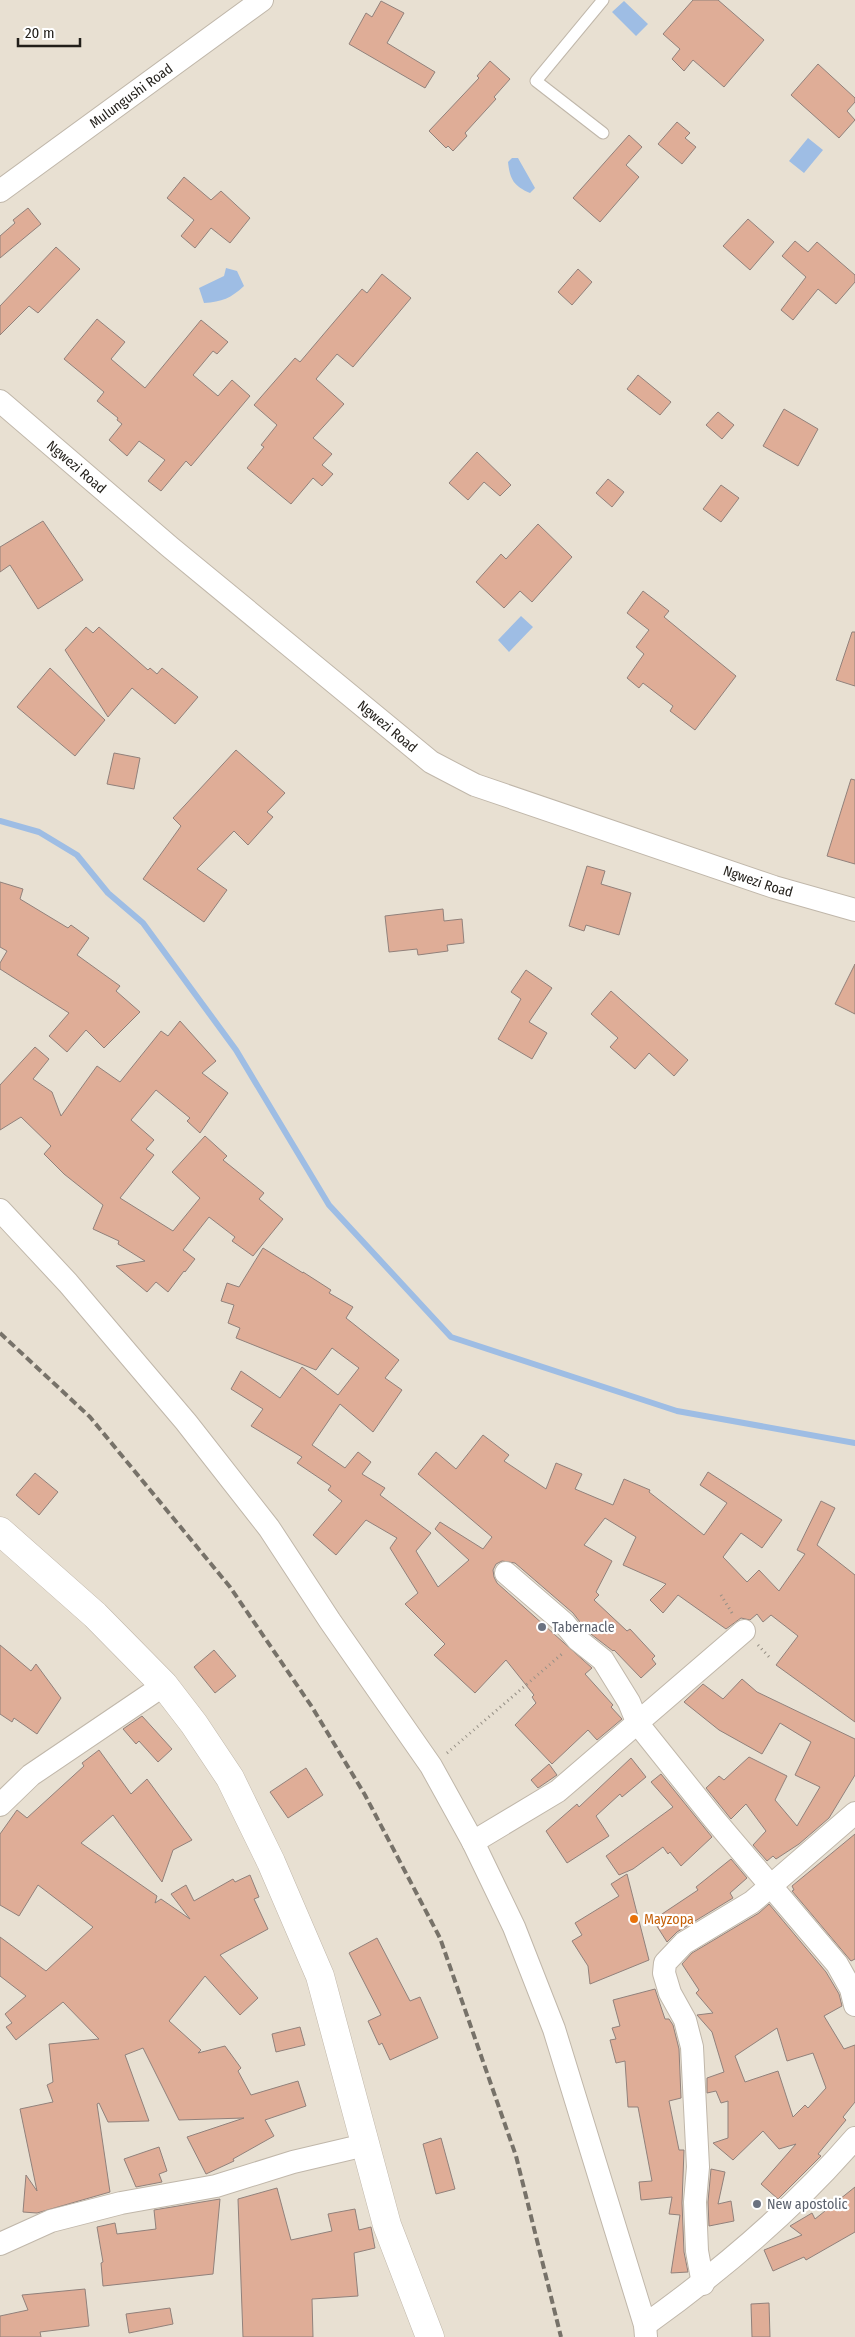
<svg xmlns="http://www.w3.org/2000/svg" width="855" height="2337" font-family="'Fira Sans Condensed',sans-serif">
<style>
.water{fill:#9ebde4}
.lines{fill:none;stroke-linecap:round;stroke-linejoin:round}
.stream{stroke:#9ebde4;stroke-width:6}
.building{fill:#dfad97;stroke:#91817b;fill-rule:evenodd}
.lane-casing{stroke:#c0b7aa;stroke-width:13}
.street-casing{stroke:#c0b7aa;stroke-width:24}
.secondary-casing{stroke:#c0b7aa;stroke-width:29}
.path{stroke:#969086;stroke-width:3;stroke-dasharray:1 4;stroke-linecap:butt}
.lane{stroke:#fff;stroke-width:11}
.street{stroke:#fff;stroke-width:22}
.secondary{stroke:#fff;stroke-width:28}
.rail{stroke:#777269;stroke-width:4;stroke-dasharray:8 4;stroke-linecap:butt}
.worship-dot{fill:#6b7280;stroke:#fff;stroke-width:2}
.food-dot{fill:#e8710a;stroke:#fff;stroke-width:2}
.labels{text-anchor:middle;stroke-width:4.5;stroke-linejoin:round;paint-order:stroke}
.street-label{font-size:14px;fill:#221f1a;stroke:#fff}
.worship-label{font-size:14px;fill:#5b616d;stroke:#fff;text-anchor:start}
.food-label{font-size:14px;fill:#c56008;stroke:#fff;text-anchor:start}
</style>
<rect width="100%" height="100%" fill="#e8e0d2"/>
<!-- water -->
<path class="water" d="M 624,1 L 648,24 L 636,36 L 612,12 Z
M 808,138 L 823,150 L 804,173 L 789,161 Z
M 512,158 L 518,158 L 535,188 L 530,193 C 514,186 510,180 508,162 Z
M 226,268 L 237,271 L 244,286 C 231,298 222,302 204,303 L 199,288 L 224,276 Z
M 521,616 L 533,627 L 509,652 L 498,640 Z"/>
<g class="lines">
<!-- stream -->
<path class="stream" d="M 0,821 L 39,832 L 77,855 L 108,893 L 143,923 L 236,1050 L 329,1205 L 451,1337 L 677,1411 L 855,1443"/>
</g>
<!-- building -->
<path class="building" d="M 693,0 L 718,0 L 764,40 L 724,87 L 693,60 L 684,71 L 672,59 L 680,49 L 663,34 Z
M 381,1 L 404,13 L 387,43 L 435,72 L 425,88 L 349,44 L 366,13 L 372,17 Z
M 490,61 L 510,79 L 494,97 L 496,99 L 465,133 L 467,136 L 453,151 L 448,146 L 446,148 L 429,131 L 479,78 L 477,76 Z
M 818,64 L 855,98 L 855,102 L 847,111 L 855,120 L 839,138 L 791,95 Z
M 677,122 L 690,133 L 685,138 L 696,147 L 682,164 L 658,144 Z
M 629,135 L 642,147 L 626,165 L 639,177 L 600,222 L 573,198 Z
M 184,177 L 211,200 L 221,191 L 250,218 L 230,243 L 211,228 L 195,248 L 181,236 L 194,220 L 167,198 Z
M 28,208 L 41,224 L 0,258 L 0,236 L 15,223 L 13,220 Z
M 748,219 L 774,242 L 750,270 L 723,246 Z
M 795,241 L 808,252 L 817,242 L 855,275 L 855,282 L 836,304 L 818,289 L 793,320 L 781,310 L 806,277 L 782,256 Z
M 56,247 L 80,269 L 38,313 L 29,306 L 0,335 L 0,306 Z
M 578,269 L 592,282 L 572,305 L 558,292 Z
M 382,274 L 411,298 L 353,367 L 337,354 L 316,379 L 344,404 L 313,438 L 332,454 L 322,465 L 333,474 L 322,486 L 313,478 L 291,504 L 247,468 L 264,447 L 261,445 L 277,425 L 254,405 L 295,358 L 300,362 L 362,289 L 367,293 Z
M 97,319 L 125,342 L 111,359 L 145,388 L 201,320 L 228,342 L 217,354 L 213,351 L 193,375 L 218,396 L 232,380 L 250,396 L 191,466 L 186,461 L 161,491 L 148,481 L 165,460 L 139,441 L 127,456 L 109,440 L 122,424 L 117,420 L 118,418 L 97,401 L 104,392 L 64,359 Z
M 638,375 L 671,402 L 660,415 L 627,389 Z
M 784,409 L 818,429 L 798,466 L 763,446 Z
M 718,412 L 734,425 L 722,439 L 706,425 Z
M 477,452 L 511,485 L 500,496 L 484,482 L 468,500 L 449,483 Z
M 608,479 L 624,492 L 612,507 L 596,493 Z
M 721,485 L 739,498 L 721,522 L 703,509 Z
M 43,521 L 83,580 L 38,609 L 10,565 L 0,572 L 0,547 Z
M 538,524 L 572,557 L 532,602 L 520,591 L 504,608 L 476,582 L 501,554 L 506,559 Z
M 643,591 L 669,611 L 664,617 L 736,676 L 695,730 L 670,711 L 673,706 L 643,683 L 639,688 L 627,678 L 644,654 L 636,647 L 649,630 L 627,613 Z
M 86,627 L 93,633 L 99,627 L 148,670 L 150,668 L 157,674 L 162,668 L 198,697 L 175,724 L 132,688 L 108,717 L 65,650 Z
M 852,632 L 855,632 L 855,686 L 836,680 Z
M 50,668 L 105,720 L 75,756 L 17,707 Z
M 236,750 L 285,793 L 267,812 L 273,817 L 248,845 L 234,831 L 197,869 L 227,890 L 204,922 L 143,879 L 181,826 L 173,818 Z
M 114,753 L 140,758 L 134,789 L 107,784 Z
M 851,779 L 855,780 L 855,864 L 827,856 Z
M 587,866 L 605,871 L 601,884 L 631,893 L 619,935 L 586,925 L 584,931 L 569,926 Z
M 0,882 L 23,889 L 20,899 L 68,928 L 71,925 L 89,938 L 77,955 L 120,986 L 116,991 L 140,1012 L 104,1048 L 86,1030 L 67,1052 L 49,1036 L 69,1013 L 0,969 L 0,963 L 7,951 L 0,947 Z
M 443,909 L 444,921 L 462,919 L 464,943 L 447,945 L 448,951 L 418,955 L 417,949 L 389,952 L 385,916 Z
M 855,964 L 855,1014 L 835,1004 Z
M 526,970 L 552,988 L 529,1022 L 547,1033 L 532,1059 L 498,1039 L 521,999 L 511,992 Z
M 611,991 L 688,1060 L 674,1076 L 649,1053 L 635,1069 L 610,1047 L 618,1038 L 591,1014 Z
M 180,1021 L 216,1061 L 202,1073 L 228,1093 L 200,1133 L 187,1121 L 190,1118 L 156,1090 L 131,1120 L 154,1140 L 146,1149 L 154,1155 L 120,1198 L 173,1231 L 200,1198 L 172,1172 L 205,1136 L 227,1156 L 223,1160 L 264,1193 L 259,1199 L 283,1219 L 253,1256 L 232,1241 L 235,1237 L 209,1217 L 183,1250 L 195,1259 L 185,1272 L 184,1271 L 168,1292 L 156,1282 L 147,1292 L 116,1266 L 145,1261 L 118,1244 L 119,1241 L 93,1229 L 103,1205 L 64,1174 L 44,1154 L 51,1146 L 21,1117 L 0,1130 L 0,1085 L 35,1047 L 49,1059 L 33,1079 L 52,1092 L 61,1116 L 97,1066 L 120,1082 L 161,1031 L 168,1036 Z
M 263,1248 L 303,1273 L 303,1272 L 331,1290 L 329,1293 L 353,1307 L 346,1318 L 399,1360 L 385,1378 L 402,1390 L 373,1432 L 340,1404 L 312,1445 L 345,1468 L 358,1452 L 371,1462 L 362,1474 L 385,1488 L 380,1495 L 431,1533 L 416,1551 L 438,1587 L 469,1560 L 435,1529 L 440,1522 L 483,1549 L 492,1537 L 418,1474 L 436,1452 L 456,1469 L 483,1435 L 509,1455 L 504,1461 L 546,1489 L 556,1463 L 582,1474 L 575,1489 L 613,1505 L 624,1479 L 650,1490 L 649,1492 L 704,1535 L 727,1503 L 700,1485 L 708,1472 L 782,1520 L 762,1548 L 741,1533 L 723,1557 L 747,1582 L 759,1570 L 779,1591 L 805,1554 L 797,1550 L 821,1501 L 835,1508 L 817,1545 L 855,1575 L 855,1722 L 776,1665 L 798,1636 L 771,1615 L 763,1622 L 757,1614 L 750,1620 L 741,1618 L 726,1629 L 678,1595 L 663,1613 L 650,1600 L 666,1584 L 623,1565 L 636,1537 L 605,1518 L 584,1545 L 612,1561 L 596,1592 L 599,1595 L 594,1600 L 627,1631 L 630,1629 L 655,1656 L 652,1659 L 656,1664 L 641,1678 L 614,1650 L 613,1651 L 587,1631 L 573,1613 L 515,1563 L 502,1561 L 496,1564 L 493,1570 L 494,1577 L 497,1583 L 592,1668 L 585,1674 L 613,1705 L 611,1707 L 622,1719 L 597,1740 L 588,1730 L 552,1764 L 515,1725 L 536,1703 L 532,1697 L 534,1695 L 506,1660 L 475,1693 L 447,1667 L 434,1655 L 445,1644 L 405,1604 L 418,1593 L 390,1548 L 397,1538 L 366,1520 L 336,1555 L 313,1535 L 342,1501 L 328,1490 L 331,1486 L 297,1463 L 302,1457 L 251,1426 L 263,1409 L 231,1389 L 241,1371 L 280,1398 L 302,1367 L 338,1395 L 359,1368 L 332,1348 L 316,1370 L 236,1338 L 240,1328 L 228,1323 L 234,1305 L 221,1301 L 227,1283 L 239,1287 Z
M 35,1473 L 58,1492 L 39,1515 L 16,1495 Z
M 0,1645 L 31,1671 L 36,1664 L 61,1698 L 37,1734 L 14,1718 L 12,1722 L 0,1714 Z
M 214,1650 L 236,1676 L 215,1693 L 194,1667 Z
M 742,1679 L 757,1692 L 855,1739 L 855,1775 L 829,1818 L 799,1844 L 776,1859 L 773,1856 L 767,1861 L 753,1845 L 766,1831 L 746,1804 L 731,1819 L 706,1788 L 719,1776 L 724,1780 L 749,1757 L 787,1776 L 775,1800 L 797,1826 L 820,1787 L 795,1775 L 811,1742 L 780,1723 L 762,1754 L 719,1730 L 684,1702 L 703,1684 L 723,1699 Z
M 142,1716 L 172,1749 L 158,1762 L 139,1741 L 136,1744 L 123,1729 Z
M 99,1750 L 131,1794 L 147,1779 L 192,1840 L 173,1850 L 162,1882 L 113,1815 L 81,1843 L 157,1896 L 155,1903 L 161,1899 L 190,1919 L 171,1894 L 186,1885 L 194,1901 L 233,1879 L 235,1882 L 250,1875 L 259,1897 L 254,1899 L 268,1929 L 220,1955 L 258,1998 L 240,2015 L 205,1976 L 169,2021 L 201,2050 L 198,2053 L 225,2046 L 241,2068 L 238,2071 L 251,2095 L 298,2081 L 306,2106 L 265,2120 L 274,2136 L 233,2159 L 234,2161 L 206,2174 L 187,2137 L 244,2118 L 179,2120 L 143,2048 L 125,2055 L 149,2121 L 108,2122 L 99,2103 L 97,2104 L 110,2192 L 37,2213 L 23,2212 L 26,2175 L 37,2191 L 20,2109 L 53,2102 L 47,2085 L 53,2082 L 49,2044 L 99,2039 L 63,2002 L 16,2040 L 6,2027 L 12,2023 L 5,2014 L 26,1996 L 0,1976 L 0,1937 L 46,1971 L 93,1927 L 38,1885 L 19,1916 L 0,1905 L 0,1834 L 17,1810 L 27,1818 L 84,1766 L 82,1763 Z
M 631,1758 L 646,1777 L 622,1797 L 620,1794 L 596,1816 L 609,1836 L 567,1863 L 546,1831 L 577,1804 L 579,1807 Z
M 549,1764 L 557,1775 L 538,1788 L 531,1780 Z
M 306,1768 L 323,1795 L 288,1818 L 270,1792 Z
M 661,1774 L 712,1837 L 681,1866 L 670,1852 L 668,1854 L 663,1847 L 633,1869 L 619,1875 L 606,1856 L 673,1807 L 651,1782 Z
M 855,1834 L 855,1959 L 851,1961 L 792,1891 L 794,1890 L 792,1886 Z
M 731,1859 L 747,1878 L 730,1893 L 733,1898 L 677,1932 L 667,1942 L 653,1920 L 698,1890 L 696,1887 Z
M 627,1874 L 649,1960 L 590,1984 L 588,1966 L 572,1941 L 582,1935 L 575,1923 L 619,1896 L 611,1884 Z
M 769,1904 L 826,1972 L 839,1994 L 842,2006 L 824,2016 L 844,2049 L 855,2045 L 855,2102 L 843,2117 L 846,2120 L 818,2154 L 821,2156 L 778,2199 L 761,2184 L 796,2144 L 779,2149 L 763,2131 L 733,2160 L 713,2143 L 728,2138 L 728,2101 L 721,2103 L 716,2091 L 707,2093 L 707,2078 L 724,2072 L 712,2032 L 697,2015 L 713,2013 L 696,1993 L 699,1990 L 682,1964 L 692,1953 L 759,1913 ZM 777,2028 L 787,2061 L 813,2053 L 826,2088 L 808,2108 L 805,2105 L 793,2117 L 778,2071 L 745,2082 L 735,2056 Z
M 377,1938 L 410,2001 L 420,1997 L 438,2038 L 390,2060 L 382,2043 L 379,2045 L 368,2021 L 381,2015 L 349,1953 Z
M 655,1989 L 665,2019 L 669,2019 L 673,2025 L 679,2049 L 681,2098 L 669,2101 L 679,2150 L 684,2150 L 682,2203 L 684,2252 L 688,2272 L 671,2273 L 680,2215 L 669,2214 L 672,2197 L 641,2200 L 639,2182 L 652,2181 L 638,2107 L 628,2107 L 625,2061 L 616,2063 L 610,2040 L 616,2039 L 612,2028 L 620,2026 L 613,2000 Z
M 300,2027 L 305,2045 L 276,2052 L 272,2034 Z
M 441,2138 L 455,2189 L 436,2194 L 423,2144 Z
M 159,2147 L 167,2171 L 159,2174 L 162,2182 L 136,2187 L 124,2159 Z
M 711,2169 L 725,2172 L 718,2204 L 731,2201 L 734,2221 L 709,2226 L 708,2202 Z
M 855,2187 L 855,2232 L 806,2260 L 804,2257 L 773,2271 L 764,2250 L 802,2235 L 790,2226 L 812,2213 L 815,2219 Z
M 277,2188 L 291,2240 L 332,2231 L 328,2214 L 355,2209 L 359,2230 L 371,2227 L 375,2248 L 354,2253 L 358,2296 L 312,2299 L 313,2337 L 243,2337 L 238,2199 Z
M 220,2199 L 213,2274 L 103,2286 L 101,2263 L 103,2262 L 97,2227 L 115,2223 L 117,2234 L 156,2229 L 154,2210 Z
M 85,2289 L 89,2326 L 40,2332 L 41,2337 L 0,2337 L 0,2316 L 28,2310 L 22,2295 Z
M 769,2303 L 770,2337 L 752,2337 L 751,2304 Z
M 170,2308 L 173,2324 L 129,2333 L 126,2314 Z"/>
<g class="lines">
<defs>
<path id="lane" d="M 603,133 L 536,81 L 603,0"/>
<g id="street">
<path id="s1" d="M 0,191 L 262,0"/>
<path id="s2" d="M 0,401 L 170,547 L 431,762 L 475,785 L 774,887 L 855,910"/>
<path d="M 0,1210 L 68,1283 L 186,1422 L 269,1528 L 330,1621 L 431,1766 L 473,1842 L 514,1927 L 554,2029 L 645,2325 L 646,2337"/>
<path d="M 506,1573 L 564,1623 L 578,1640 L 603,1660 L 629,1702 L 638,1724 L 714,1819 L 837,1964 L 851,1989 L 855,2005"/>
<path d="M 0,1805 L 31,1775 L 164,1685"/>
<path d="M 473,1842 L 558,1791 L 744,1631"/>
<path d="M 0,2244 L 51,2221 L 121,2203 L 216,2186 L 293,2162 L 365,2145"/>
<path d="M 703,2284 L 697,2251 L 695,2202 L 698,2167 L 692,2047 L 685,2020 L 670,1993 L 664,1973 L 665,1963 L 684,1943 L 752,1902 L 855,1813"/>
<path d="M 645,2325 C 722,2270 793,2210 855,2138"/>
</g>
<path id="secondary" d="M 0,1531 L 95,1615 L 164,1685 L 194,1724 L 230,1778 L 271,1862 L 320,1976 L 387,2225 L 430,2337"/>
</defs>
<!-- lane casing -->
<use href="#lane" class="lane-casing"/>
<!-- street casing -->
<use href="#street" class="street-casing"/>
<!-- secondary casing -->
<use href="#secondary" class="secondary-casing"/>
<!-- path -->
<path class="path" d="M 721,1595 L 732,1613
M 758,1645 L 771,1659
M 447,1753 L 562,1654"/>
<!-- lane -->
<use href="#lane" class="lane"/>
<!-- street -->
<use href="#street" class="street"/>
<!-- secondary -->
<use href="#secondary" class="secondary"/>
<!-- rail -->
<path class="rail" d="M 0,1333 L 90,1417 L 230,1587 L 312,1707 L 365,1795 L 440,1938 L 516,2156 L 561,2337"/>
</g>
<!-- markers -->
<g class="worship-dot">
<circle cx="542" cy="1627" r="5"/>
<circle cx="757" cy="2204" r="5"/>
</g>
<circle class="food-dot" cx="634" cy="1919" r="5"/>
<g class="labels">
<!-- street labels -->
<g class="street-label">
<text dy="5" stroke="none"><textPath href="#s1" startOffset="162">Mulungushi Road</textPath></text>
<text dy="5" stroke="none"><textPath href="#s2" startOffset="101">Ngwezi Road</textPath></text>
<text dy="5" stroke="none"><textPath href="#s2" startOffset="506">Ngwezi Road</textPath></text>
<text dy="5" stroke="none"><textPath href="#s2" startOffset="911">Ngwezi Road</textPath></text>
</g>
<!-- worship labels -->
<g class="worship-label">
<text x="552" y="1632">Tabernacle</text>
<text x="767" y="2209">New apostolic</text>
</g>
<!-- food labels -->
<g class="food-label">
<text x="644" y="1924">Mayzopa</text>
</g>
</g>
<!-- scale -->
<path d="M18 38v8h62v-8" fill="none" stroke="#221f1a" stroke-width="2.5"/>
<text x="25" y="38" font-size="15" fill="#221f1a" stroke="#ffffff" stroke-width="4" paint-order="stroke">20 m</text>
</svg>
